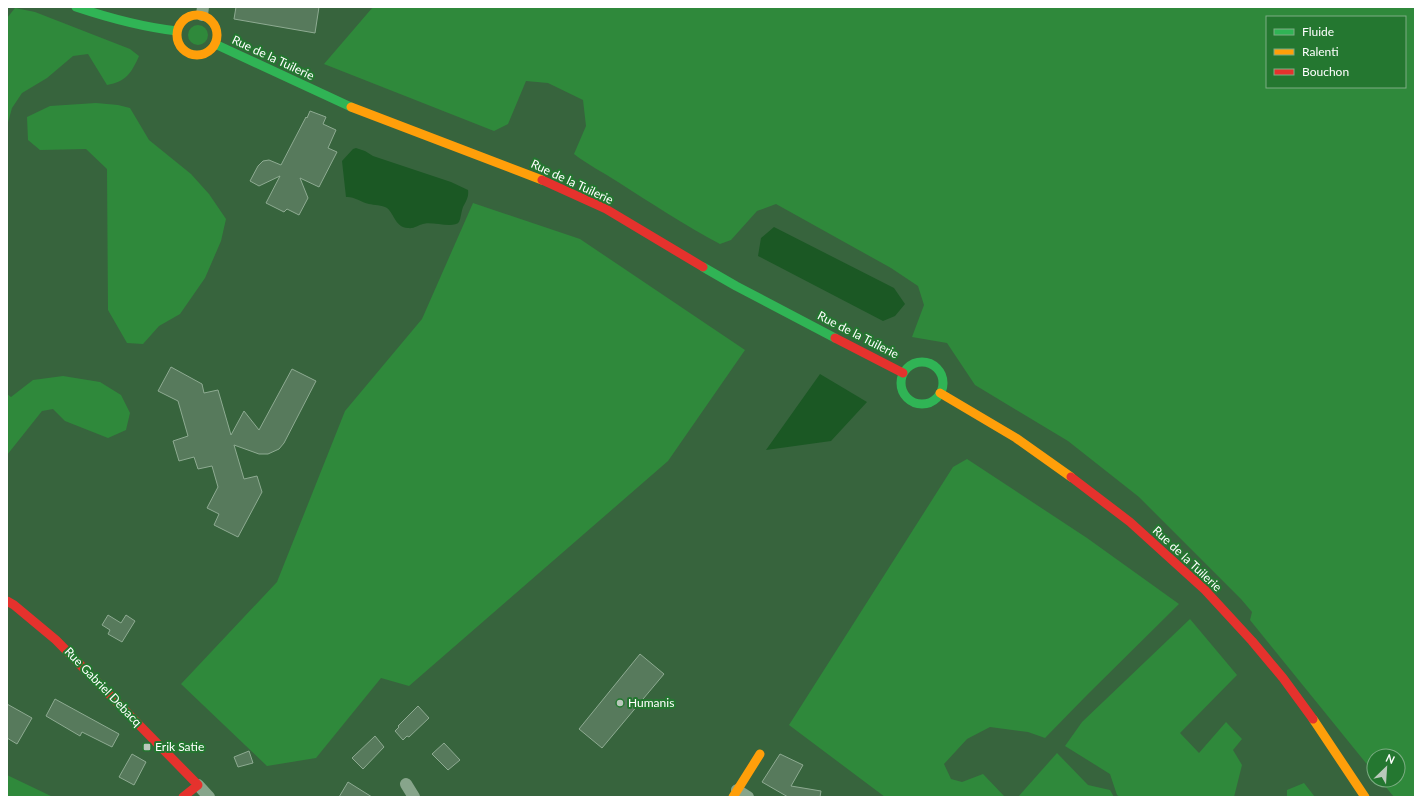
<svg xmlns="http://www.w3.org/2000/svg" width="1422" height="804" font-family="Lato,sans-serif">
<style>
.green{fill:#2f893b;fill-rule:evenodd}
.water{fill:#1b5824}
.building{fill:#577a5c;stroke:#8eab92}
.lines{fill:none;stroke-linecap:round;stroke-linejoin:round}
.street{stroke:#87a58b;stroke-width:12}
.fast{stroke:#30b455;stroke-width:9}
.slow{stroke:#ff9f0a;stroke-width:9}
.jam{stroke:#e5322d;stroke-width:9}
.poi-dot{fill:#b9c9bb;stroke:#247730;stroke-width:1.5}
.labels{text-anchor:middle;stroke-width:4;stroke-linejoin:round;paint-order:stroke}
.street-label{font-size:12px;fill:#fff;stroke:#247730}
.poi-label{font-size:12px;fill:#fff;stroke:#247730;text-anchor:start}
</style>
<rect width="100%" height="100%" fill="#37643d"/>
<!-- green -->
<path class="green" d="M 373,7 L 1415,7 L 1415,797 L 1394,797 L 1380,780 L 1398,780 L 1398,756 L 1374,756 L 1374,773 L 1250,620 L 1252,612 L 1241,599 L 1139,497 L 1068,441 L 975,385 L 947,343 L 912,337 L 924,305 L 918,286 L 891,268 L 776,204 L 757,211 L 731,240 L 720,244 C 684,225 651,203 618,182 C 603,172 588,165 574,154 L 586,126 L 583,100 L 548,83 L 526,81 L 508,124 L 494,131 L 324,64 ZM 1267,17 L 1405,17 L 1405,87 L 1267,87 Z
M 15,8 L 35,12 L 130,49 L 139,56 C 132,72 126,82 107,85 L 88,54 L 73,56 L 47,78 L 22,93 L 12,108 L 7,126 L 7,18 Z
M188 35a10 10 0 1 1 20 0a10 10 0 1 1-20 0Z
M 96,103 L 118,105 L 130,108 L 149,140 L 191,174 L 209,194 L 226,219 L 221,241 L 205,278 L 180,314 L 159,326 L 143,344 L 127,343 L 108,310 L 107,169 L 86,149 L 40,150 L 28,140 L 27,117 L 50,106 Z
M 473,203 L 580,239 L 745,350 L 668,461 L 409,686 L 381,678 L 316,758 L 267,766 L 181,684 L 277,582 L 345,411 L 422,319 Z
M 63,376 L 100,382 L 121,395 L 130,413 L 126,430 L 108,438 L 65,421 L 53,409 L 42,411 L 7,455 L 7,394 L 11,397 L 33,380 Z
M 967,459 L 1087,538 L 1179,604 L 1087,695 L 1045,738 L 1028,732 L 990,727 L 967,739 L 944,764 L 951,779 L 962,782 L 983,774 L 1005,797 L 885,797 L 789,725 L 953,467 Z
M 1190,619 L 1237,675 L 1180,733 L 1199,753 L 1226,722 L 1242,739 L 1233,750 L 1242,765 L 1234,797 L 1120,797 L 1117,795 L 1110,774 L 1065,746 L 1082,722 Z
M 1057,753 L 1088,785 L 1110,790 L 1114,797 L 1018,797 Z
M 7,775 L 53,797 L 7,797 Z
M 1304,783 L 1315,797 L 1287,797 L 1287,790 Z"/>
<!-- water -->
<path class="water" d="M 356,148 L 365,151 L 373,156 L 451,182 L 468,190 C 469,197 466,201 463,207 C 461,212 461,218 459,222 C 454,229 431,221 423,224 C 418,225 414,229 408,228 C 395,227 395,215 387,208 C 382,205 374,205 369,204 C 361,202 353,196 346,197 L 342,161 L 353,149 Z
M 774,227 L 894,288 L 905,304 L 895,316 L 883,321 L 758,256 L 761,238 Z
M 820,374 L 867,402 L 831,441 L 766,450 Z"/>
<!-- building -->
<path class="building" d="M 236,7 L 319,7 L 315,33 L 234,19 Z
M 310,111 L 326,117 L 323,124 L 336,130 L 328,148 L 337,152 L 319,187 L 300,178 L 308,198 L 299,215 L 287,209 L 284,212 L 266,203 L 280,176 L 259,186 L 250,181 L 258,166 L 263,161 L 269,160 L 281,165 L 306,117 L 307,118 Z
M 171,367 L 202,384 L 204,393 L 218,390 L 231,435 L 244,411 L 259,430 L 292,369 L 316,381 L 284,443 L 279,449 L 268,454 L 259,454 L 234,445 L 244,479 L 257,476 L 262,492 L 238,537 L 214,525 L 219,514 L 207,508 L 218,487 L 212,466 L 198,469 L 194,457 L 179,461 L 173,441 L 188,436 L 178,401 L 158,391 Z
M 108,615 L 121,623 L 126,615 L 135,621 L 122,642 L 108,634 L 110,630 L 102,625 Z
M 640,654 L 664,674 L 602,748 L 579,729 Z
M 55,699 L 119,734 L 112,747 L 82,732 L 80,736 L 46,716 Z
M 7,704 L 32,718 L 17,744 L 7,738 Z
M 418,706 L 429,718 L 409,737 L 407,736 L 403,740 L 395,731 L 399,727 L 398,726 Z
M 375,736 L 384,747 L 363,769 L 352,758 Z
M 444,743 L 460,760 L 448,770 L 432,754 Z
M 249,751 L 253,763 L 238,767 L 234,757 Z
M 132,754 L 146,762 L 134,785 L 119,777 Z
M 780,754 L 803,765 L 791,786 L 821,791 L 820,797 L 788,797 L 762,782 Z
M 348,782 L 372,797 L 339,797 Z"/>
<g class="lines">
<!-- street -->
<path class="street" d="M 202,15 L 203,7
M 406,784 L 414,797
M 198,785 L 209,797
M 737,790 L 748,797"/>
<!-- fast -->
<path class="fast" d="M 76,7 C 109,18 142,27 177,31
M 215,44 L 351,107
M 703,267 L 736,286 L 835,338
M901 383a21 21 0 1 1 42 0a21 21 0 1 1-42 0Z"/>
<!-- slow -->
<path class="slow" d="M177 35a20 20 0 1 1 40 0a20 20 0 1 1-40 0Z
M 351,107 L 542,180
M 940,393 L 1016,438 L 1071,477
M 1313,719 L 1365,797
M 733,797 L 760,754"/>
<!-- jam -->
<path class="jam" d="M 542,180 L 606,209 L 703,267
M 835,338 L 903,373
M 1071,477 L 1130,522 L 1205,590 L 1252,641 L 1283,678 L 1313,719
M 7,601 L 14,605 L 56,640 L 198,785 L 183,797"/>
</g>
<!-- markers -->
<g class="poi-dot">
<circle cx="620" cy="703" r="4"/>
<rect x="143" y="743" width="8" height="8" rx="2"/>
</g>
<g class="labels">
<!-- street labels -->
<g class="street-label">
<text transform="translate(273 58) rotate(25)" y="4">Rue de la Tuilerie</text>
<text transform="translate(572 182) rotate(25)" y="4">Rue de la Tuilerie</text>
<text transform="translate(858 335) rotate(27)" y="4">Rue de la Tuilerie</text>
<text transform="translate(1187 559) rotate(43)" y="4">Rue de la Tuilerie</text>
<text transform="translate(103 687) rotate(46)" y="4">Rue Gabriel Debacq</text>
</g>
<!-- poi labels -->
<g class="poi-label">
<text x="628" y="707">Humanis</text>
<text x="155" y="751">Erik Satie</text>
</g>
</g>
<!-- border -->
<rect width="1422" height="804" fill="none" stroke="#ffffff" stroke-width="16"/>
<!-- legend -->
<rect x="1266" y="16" width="140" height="72" fill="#247730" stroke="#7cad83"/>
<rect x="1274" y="29" width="20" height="6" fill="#30b455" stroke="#7cad83"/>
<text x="1302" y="36" font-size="12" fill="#ffffff">Fluide</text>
<rect x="1274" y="49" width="20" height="6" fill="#ff9f0a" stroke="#7cad83"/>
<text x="1302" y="56" font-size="12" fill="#ffffff">Ralenti</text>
<rect x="1274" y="69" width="20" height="6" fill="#e5322d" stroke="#7cad83"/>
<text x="1302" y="76" font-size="12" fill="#ffffff">Bouchon</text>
<!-- north arrow -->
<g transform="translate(1386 768) rotate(25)"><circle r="19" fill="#247730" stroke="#7cad83"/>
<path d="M0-3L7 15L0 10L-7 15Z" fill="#b9c9bb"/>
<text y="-6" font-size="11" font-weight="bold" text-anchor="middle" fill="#ffffff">N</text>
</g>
</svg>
